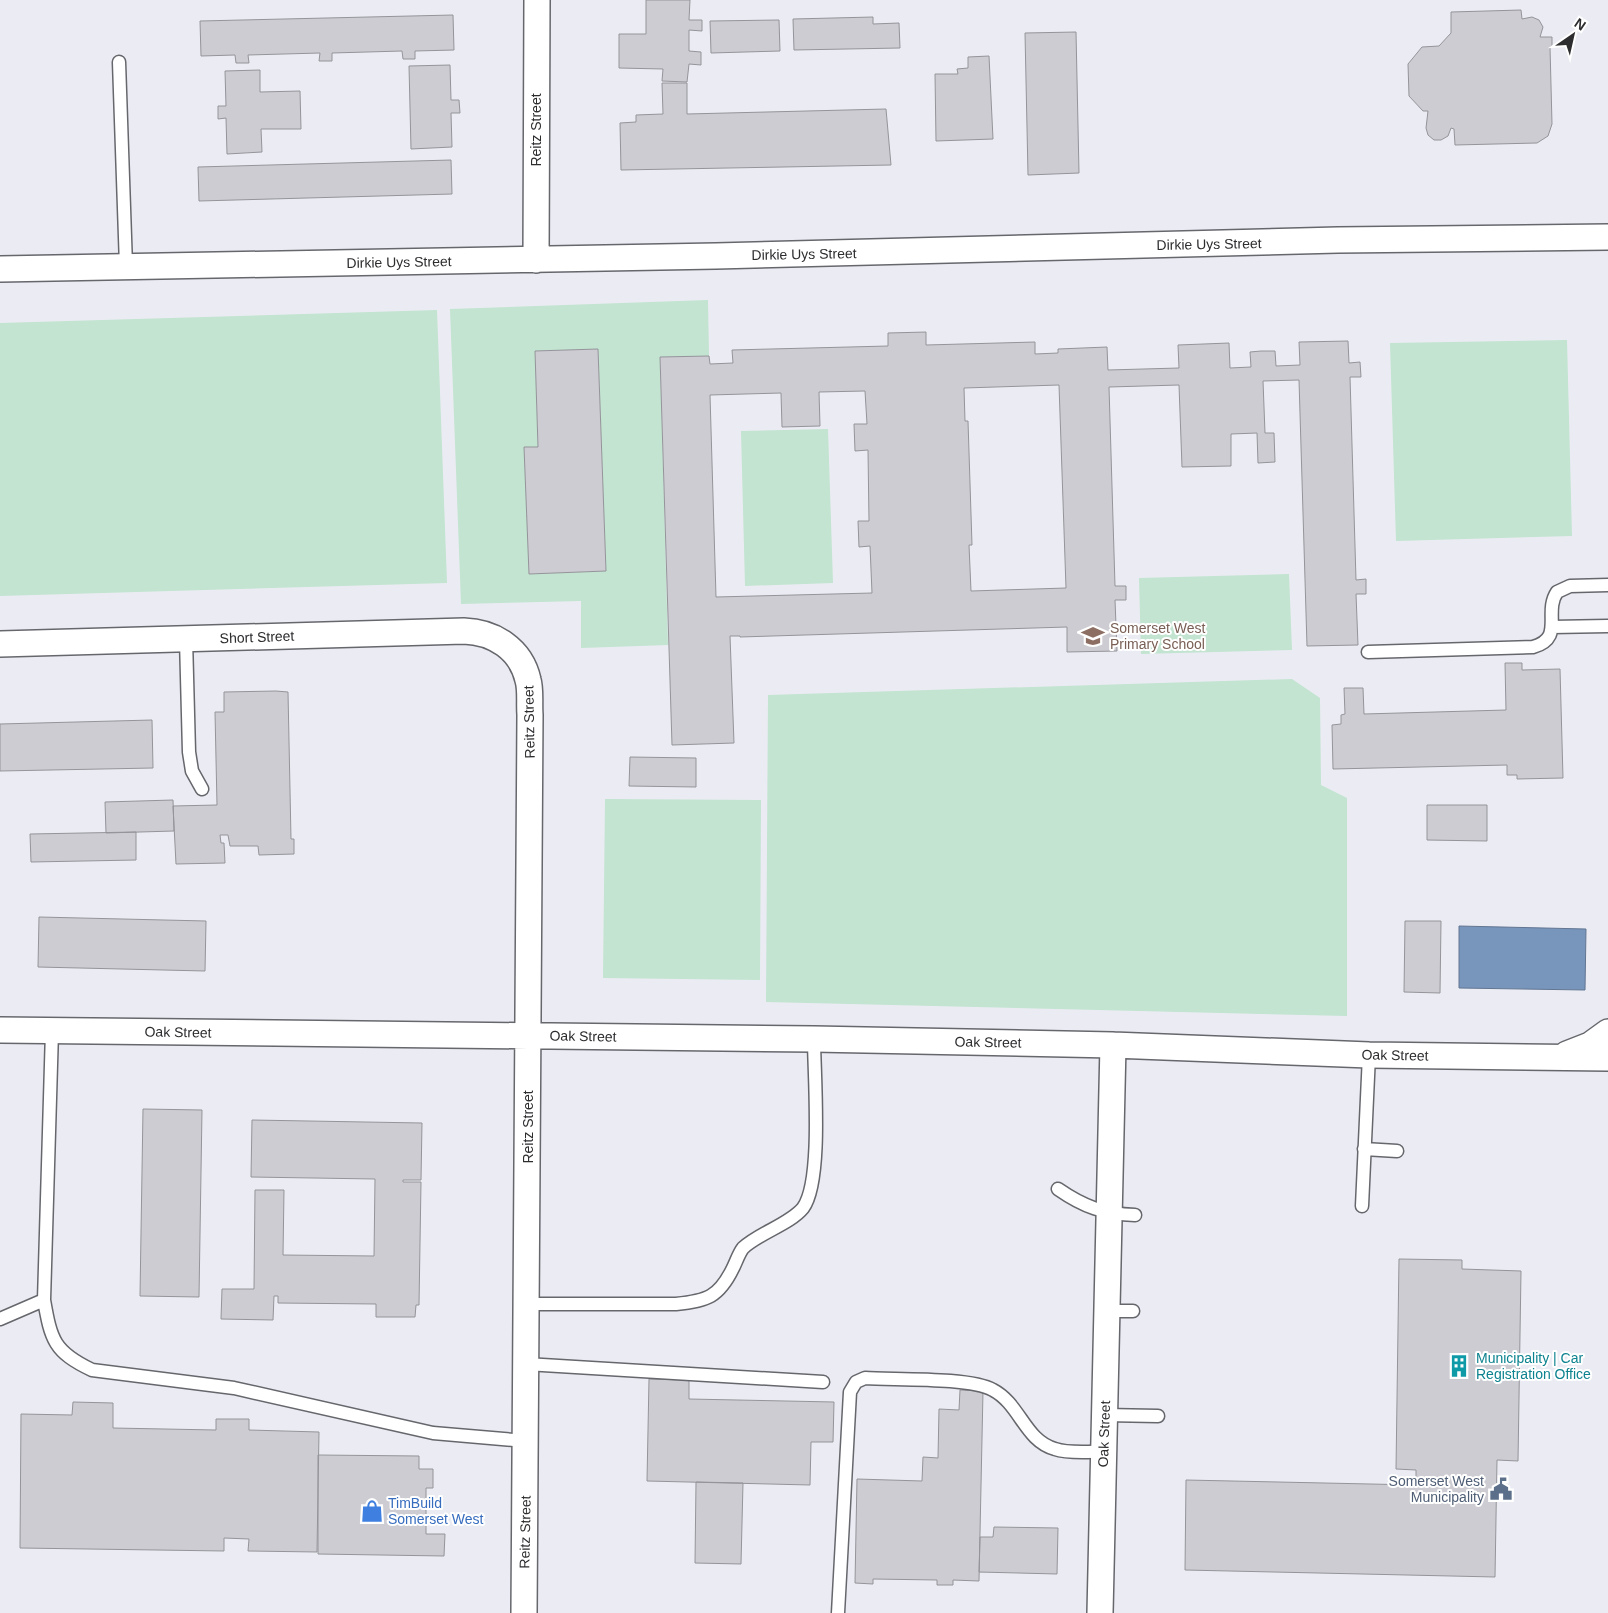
<svg xmlns="http://www.w3.org/2000/svg" width="1608" height="1613" font-family="Arial,sans-serif">
<style>
.green{fill:#c2e4d0;fill-rule:evenodd}
.water{fill:#7895bc;stroke:#627692}
.building{fill:#ccccd2;stroke:#94949a;fill-rule:evenodd}
.lines{fill:none;stroke-linecap:round;stroke-linejoin:round}
.lane-casing{stroke:#66676d;stroke-width:15}
.street-casing{stroke:#66676d;stroke-width:28}
.lane{stroke:#fff;stroke-width:12}
.street{stroke:#fff;stroke-width:25}
.labels{text-anchor:middle;stroke-width:4;stroke-linejoin:round;paint-order:stroke}
.street-label{font-size:14px;fill:#2d2d30;stroke:#fff}
.education-label{font-size:14px;fill:#785e54;stroke:#fff;text-anchor:start}
.culture-label{font-size:14px;fill:#0d838f;stroke:#fff;text-anchor:start}
.service-label{font-size:14px;fill:#4e5e75;stroke:#fff;text-anchor:end}
.shop-label{font-size:14px;fill:#366cbe;stroke:#fff;text-anchor:start}
</style>
<rect width="100%" height="100%" fill="#ebecf3"/>
<!-- green -->
<path class="green" d="M 708,300 L 709,356 L 660,357 L 668,645 L 581,648 L 581,601 L 461,604 L 450,309 ZM 598,349 L 606,571 L 529,574 L 525,447 L 538,447 L 535,351 Z
M 437,310 L 447,583 L 0,596 L 0,323 Z
M 1567,340 L 1572,536 L 1396,541 L 1390,343 Z
M 828,429 L 833,583 L 745,586 L 741,431 Z
M 1289,574 L 1292,650 L 1141,654 L 1139,578 Z
M 1292,679 L 1320,698 L 1321,785 L 1347,798 L 1347,1016 L 766,1002 L 768,695 Z
M 605,799 L 761,800 L 760,980 L 603,978 Z"/>
<!-- water -->
<path class="water" d="M 1459,926 L 1586,929 L 1585,990 L 1459,988 Z"/>
<!-- building -->
<path class="building" d="M 646,0 L 690,0 L 689,20 L 702,20 L 702,31 L 689,30 L 689,51 L 701,52 L 701,65 L 689,64 L 687,82 L 662,81 L 663,69 L 619,68 L 619,34 L 646,34 Z
M 1521,10 L 1522,19 L 1532,17 L 1539,20 L 1543,27 L 1540,37 L 1552,37 L 1552,47 L 1550,47 L 1552,124 L 1548,136 L 1537,143 L 1455,145 L 1454,129 L 1451,128 L 1448,136 L 1441,140 L 1434,140 L 1428,135 L 1426,128 L 1428,111 L 1423,111 L 1409,96 L 1408,64 L 1422,47 L 1439,46 L 1451,33 L 1451,12 Z
M 453,15 L 454,50 L 415,51 L 415,59 L 403,59 L 402,51 L 332,53 L 332,61 L 319,61 L 320,53 L 248,55 L 249,63 L 236,63 L 235,55 L 201,56 L 200,21 Z
M 873,17 L 873,24 L 899,23 L 900,48 L 794,50 L 793,19 Z
M 779,20 L 780,51 L 711,53 L 710,21 Z
M 1076,32 L 1079,173 L 1028,175 L 1025,33 Z
M 989,56 L 993,139 L 936,141 L 935,74 L 958,74 L 957,69 L 968,68 L 968,57 Z
M 450,65 L 451,100 L 459,100 L 460,113 L 451,113 L 452,147 L 411,149 L 409,66 Z
M 260,70 L 260,92 L 300,91 L 301,129 L 261,129 L 262,152 L 227,154 L 226,118 L 218,119 L 218,106 L 226,106 L 225,71 Z
M 662,83 L 687,83 L 687,114 L 886,109 L 891,165 L 621,170 L 620,123 L 636,122 L 636,115 L 663,114 Z
M 451,160 L 452,194 L 199,201 L 198,167 Z
M 926,332 L 926,345 L 1035,342 L 1035,354 L 1058,353 L 1058,349 L 1107,347 L 1108,370 L 1179,368 L 1178,345 L 1229,343 L 1230,368 L 1251,367 L 1250,352 L 1261,351 L 1275,351 L 1276,366 L 1300,365 L 1299,342 L 1348,341 L 1349,363 L 1360,362 L 1361,377 L 1350,377 L 1356,580 L 1366,579 L 1366,594 L 1356,594 L 1358,645 L 1307,646 L 1299,380 L 1263,381 L 1265,433 L 1274,433 L 1275,462 L 1258,463 L 1257,433 L 1231,434 L 1231,466 L 1182,467 L 1179,385 L 1109,387 L 1115,586 L 1126,586 L 1126,600 L 1115,600 L 1117,651 L 1067,652 L 1067,627 L 740,637 L 740,636 L 730,636 L 734,743 L 672,745 L 660,357 L 709,356 L 710,364 L 733,363 L 732,350 L 888,346 L 888,333 ZM 1059,385 L 1066,588 L 971,591 L 969,545 L 972,545 L 968,421 L 965,421 L 964,388 ZM 865,391 L 867,424 L 854,424 L 855,451 L 868,450 L 869,521 L 858,521 L 859,547 L 870,546 L 872,593 L 716,597 L 710,395 L 781,393 L 782,427 L 820,426 L 819,392 Z
M 598,349 L 606,571 L 529,574 L 524,447 L 538,447 L 535,351 Z
M 1505,663 L 1522,663 L 1522,670 L 1560,669 L 1563,778 L 1517,779 L 1517,775 L 1507,775 L 1507,765 L 1333,769 L 1332,725 L 1341,724 L 1341,715 L 1345,714 L 1344,688 L 1363,688 L 1364,714 L 1506,710 Z
M 276,691 L 288,692 L 291,839 L 294,839 L 294,854 L 259,855 L 258,846 L 230,846 L 228,835 L 220,835 L 221,843 L 224,843 L 225,863 L 176,864 L 173,806 L 217,805 L 215,712 L 224,712 L 224,692 Z
M 152,720 L 153,768 L 0,771 L 0,724 Z
M 630,757 L 696,758 L 696,787 L 629,786 Z
M 173,800 L 174,831 L 106,833 L 105,802 Z
M 1427,805 L 1487,805 L 1487,841 L 1427,840 Z
M 136,832 L 136,860 L 31,862 L 30,834 Z
M 39,917 L 206,921 L 205,971 L 38,967 Z
M 1405,921 L 1441,921 L 1440,993 L 1404,992 Z
M 143,1109 L 202,1110 L 199,1297 L 140,1296 Z
M 252,1120 L 422,1123 L 421,1180 L 403,1180 L 403,1182 L 421,1182 L 419,1305 L 416,1305 L 415,1317 L 376,1317 L 376,1304 L 278,1303 L 278,1296 L 274,1296 L 273,1320 L 221,1319 L 222,1289 L 254,1289 L 255,1190 L 284,1190 L 283,1255 L 374,1256 L 375,1179 L 251,1177 Z
M 1399,1259 L 1462,1260 L 1462,1269 L 1521,1271 L 1518,1461 L 1497,1460 L 1495,1577 L 1185,1570 L 1186,1480 L 1416,1485 L 1416,1470 L 1396,1469 Z
M 649,1379 L 689,1380 L 689,1399 L 834,1402 L 833,1442 L 811,1442 L 810,1485 L 647,1481 Z
M 960,1390 L 983,1391 L 979,1581 L 953,1580 L 953,1585 L 937,1585 L 937,1580 L 873,1579 L 873,1584 L 855,1583 L 857,1479 L 922,1481 L 923,1457 L 938,1458 L 939,1409 L 959,1410 Z
M 73,1402 L 113,1403 L 113,1428 L 216,1430 L 216,1419 L 249,1419 L 249,1430 L 319,1432 L 317,1552 L 248,1551 L 249,1539 L 224,1538 L 224,1551 L 20,1548 L 21,1414 L 72,1415 Z
M 318,1455 L 419,1456 L 419,1469 L 433,1469 L 433,1488 L 426,1488 L 426,1534 L 445,1534 L 444,1556 L 318,1554 Z
M 696,1482 L 743,1483 L 741,1564 L 695,1563 Z
M 994,1527 L 1058,1528 L 1057,1574 L 979,1572 L 980,1537 L 993,1537 Z"/>
<g class="lines">
<defs>
<path id="lane" d="M 119,62 L 126,266
M 1552,627 L 1608,626
M 186,639 L 189,752 L 192,771 L 202,789
M 1368,652 L 1533,647 C 1565,638 1543,613 1557,592 L 1570,586 L 1608,585
M 52,1031 L 44,1300 C 51,1340 54,1352 92,1370 L 234,1388 L 433,1433 L 526,1441
M 1364,1149 L 1397,1151
M 1058,1189 C 1084,1207 1104,1214 1135,1215
M 1362,1206 L 1369,1055
M 527,1304 L 676,1304 C 707,1301 719,1297 733,1268 C 736,1262 739,1253 743,1248 C 759,1233 790,1224 803,1208 C 823,1181 814,1075 814,1039
M 1108,1311 L 1133,1311
M 0,1319 L 44,1300
M 526,1364 L 823,1382
M 1105,1415 L 1158,1416
M 838,1613 L 850,1392 L 856,1382 L 865,1378 C 894,1380 970,1377 993,1390 C 1020,1404 1025,1441 1055,1449 C 1069,1454 1089,1451 1104,1452"/>
<path id="street" d="M 536,260 L 537,0
M 0,269 L 716,256 L 1338,240 L 1608,237
M 0,644 L 464,631 C 494,632 521,649 528,680 C 531,690 529,704 530,715 L 524,1613
M 0,1030 L 814,1039 L 1113,1045 L 1369,1055 L 1608,1058
M 1567,1054 L 1590,1045 L 1608,1032
M 1100,1613 L 1113,1045"/>
</defs>
<!-- lane casing -->
<use href="#lane" class="lane-casing"/>
<!-- street casing -->
<use href="#street" class="street-casing"/>
<!-- lane -->
<use href="#lane" class="lane"/>
<!-- street -->
<use href="#street" class="street"/>
</g>
<!-- icons -->
<defs>
<symbol id="school-bare" viewBox="-9 -9 18 18"><path d="M0-5L7-2L0 1L-7-2ZM-4 1L0 2.5L4 1V4Q0 6-4 4Z" fill="#8d6e63" stroke="#fff" stroke-width="2.5" paint-order="stroke"/></symbol>
<symbol id="building-bare" viewBox="-9 -9 18 18"><path d="M-4-6H4V6H1V3H-1V6H-4ZM-2.5-4.3h1.7v1.8h-1.7ZM.8-4.3h1.7v1.8H.8ZM-2.5-1h1.7V.8h-1.7ZM.8-1h1.7V.8H.8Z" fill="#0f9aa8" stroke="#fff" stroke-width="2.5" paint-order="stroke"/></symbol>
<symbol id="civic-bare" viewBox="-9 -9 18 18"><path d="M-.6-6.5H3V-4.5H.6V-3L4-1V1h2V6H-6V1h2V-1L-.6-3ZM-1.2 2.5V6h2.4V2.5Z" fill="#5c6f8a" stroke="#fff" stroke-width="2.5" paint-order="stroke"/></symbol>
<symbol id="shop-bare" viewBox="-9 -9 18 18"><path d="M-5-2.5h2.3a2.7 3.5 0 0 1 5.4 0H5L5.5 6h-11ZM-1.5-2.5h3a1.5 2.3 0 0 0-3 0Z" fill="#3f7fe0" stroke="#fff" stroke-width="2.5" paint-order="stroke"/></symbol>
</defs>
<g fill-rule="evenodd">
<use href="#school-bare" x="1077" y="620" width="32" height="32"/>
<use href="#building-bare" x="1443" y="1350" width="32" height="32"/>
<use href="#civic-bare" x="1485" y="1473" width="32" height="32"/>
<use href="#shop-bare" x="356" y="1495" width="32" height="32"/>
</g>
<g class="labels">
<!-- street labels -->
<g class="street-label">
<text transform="translate(536 130) rotate(-90)" y="5">Reitz Street</text>
<text transform="translate(1209 244) rotate(-1)" y="5">Dirkie Uys Street</text>
<text transform="translate(804 254) rotate(-1)" y="5">Dirkie Uys Street</text>
<text transform="translate(399 262) rotate(-1)" y="5">Dirkie Uys Street</text>
<text transform="translate(257 637) rotate(-2)" y="5">Short Street</text>
<text transform="translate(529 722) rotate(-91)" y="5">Reitz Street</text>
<text transform="translate(178 1032) rotate(1)" y="5">Oak Street</text>
<text transform="translate(583 1036) rotate(1)" y="5">Oak Street</text>
<text transform="translate(988 1042) rotate(1)" y="5">Oak Street</text>
<text transform="translate(1395 1055) rotate(1)" y="5">Oak Street</text>
<text transform="translate(528 1127) rotate(-90)" y="5">Reitz Street</text>
<text transform="translate(1104 1434) rotate(-88)" y="5">Oak Street</text>
<text transform="translate(525 1532) rotate(-89)" y="5">Reitz Street</text>
</g>
<!-- education labels -->
<g class="education-label">
<text x="1110" y="633">Somerset West<tspan x="1110" dy="16">Primary School</tspan></text>
</g>
<!-- culture labels -->
<g class="culture-label">
<text x="1476" y="1363">Municipality | Car<tspan x="1476" dy="16">Registration Office</tspan></text>
</g>
<!-- service labels -->
<g class="service-label">
<text x="1484" y="1486">Somerset West<tspan x="1484" dy="16">Municipality</tspan></text>
</g>
<!-- shop labels -->
<g class="shop-label">
<text x="388" y="1508">TimBuild<tspan x="388" dy="16">Somerset West</tspan></text>
</g>
</g>
<!-- north arrow -->
<g transform="translate(1573 35) rotate(34)" stroke="#ffffff" stroke-width="4" paint-order="stroke">
<path d="M0-4L9 19L0 12L-9 19Z" fill="#2d2d30"/>
<text y="-8" font-size="14" font-weight="bold" text-anchor="middle" fill="#2d2d30">N</text>
</g>
</svg>
